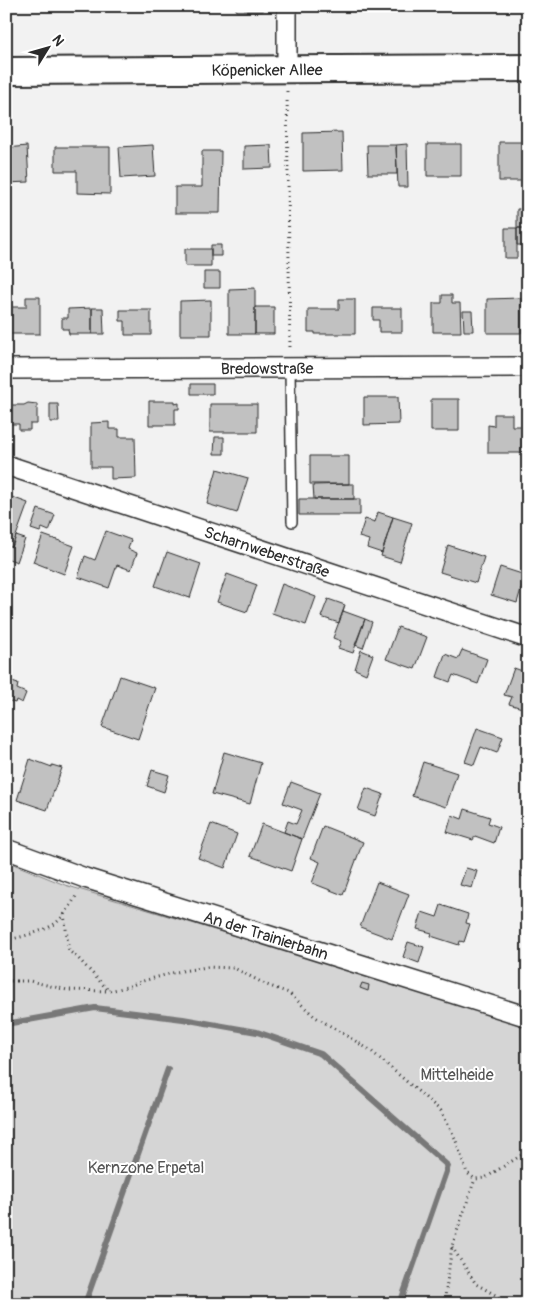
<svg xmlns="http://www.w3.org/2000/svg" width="534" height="1310" font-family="Pangolin,sans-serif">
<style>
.green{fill:#d5d5d5;stroke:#808080}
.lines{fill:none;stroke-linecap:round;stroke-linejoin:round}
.stream{stroke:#787878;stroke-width:6}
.building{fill:#c1c1c1;stroke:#2b2b2b}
.lane-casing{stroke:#2b2b2b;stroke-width:12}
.street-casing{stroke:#2b2b2b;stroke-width:22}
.secondary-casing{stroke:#2b2b2b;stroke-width:30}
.path{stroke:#2b2b2b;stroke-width:3;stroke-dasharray:1 4;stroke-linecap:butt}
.lane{stroke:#fff;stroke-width:9}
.street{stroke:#fff;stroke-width:19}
.secondary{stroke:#fff;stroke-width:26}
.labels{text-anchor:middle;stroke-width:4;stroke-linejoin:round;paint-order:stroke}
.street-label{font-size:16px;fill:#2b2b2b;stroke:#fff}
.park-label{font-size:16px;fill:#565656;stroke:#fff}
</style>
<rect width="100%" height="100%" fill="#f2f2f2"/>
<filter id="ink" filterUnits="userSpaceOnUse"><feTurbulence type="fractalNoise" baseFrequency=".02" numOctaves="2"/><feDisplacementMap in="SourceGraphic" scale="10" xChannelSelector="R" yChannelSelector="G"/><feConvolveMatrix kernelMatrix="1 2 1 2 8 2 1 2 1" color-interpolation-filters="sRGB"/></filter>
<g filter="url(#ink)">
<!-- green -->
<path class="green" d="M 6,861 L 65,885 L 528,1024 L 528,1304 L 6,1304 Z"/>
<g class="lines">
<!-- stream -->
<path class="stream" d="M 6,1024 L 95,1008 L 183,1019 L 257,1032 L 321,1054 L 448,1166 L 400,1304
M 85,1304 L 168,1069"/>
</g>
<!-- building -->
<path class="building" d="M 236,6 L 263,6 L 263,11 L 236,11 Z
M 342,132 L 343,170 L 303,171 L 303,133 Z
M 499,142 L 525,142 L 525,181 L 499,181 Z
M 407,144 L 408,187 L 398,187 L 396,145 Z
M 427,144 L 461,144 L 461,176 L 427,176 Z
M 153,145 L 155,176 L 121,178 L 119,147 Z
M 271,145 L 272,168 L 244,169 L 244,146 Z
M 367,145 L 396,145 L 397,174 L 368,174 Z
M 27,146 L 29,182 L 6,183 L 6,148 Z
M 55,147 L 110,147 L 110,194 L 77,193 L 77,171 L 55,171 Z
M 202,151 L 221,151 L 220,213 L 175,213 L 175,187 L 202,187 Z
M 517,209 L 528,209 L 528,228 L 517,228 Z
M 505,228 L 517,228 L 517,258 L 505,258 Z
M 517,228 L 528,228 L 528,245 L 517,245 Z
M 211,245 L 221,245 L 221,256 L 211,256 Z
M 185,249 L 211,249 L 211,266 L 185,266 Z
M 204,272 L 220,272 L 220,288 L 204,288 Z
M 255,288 L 255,334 L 229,334 L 229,289 Z
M 442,295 L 452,295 L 452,303 L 460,303 L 461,332 L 433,332 L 433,303 L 442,303 Z
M 26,297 L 40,297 L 40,334 L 6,334 L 6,307 L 26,307 Z
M 521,298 L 521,333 L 487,333 L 487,299 Z
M 339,299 L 355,299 L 355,334 L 315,334 L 315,332 L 308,332 L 308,309 L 339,309 Z
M 211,300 L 211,335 L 180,335 L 180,301 Z
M 255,307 L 274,307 L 274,334 L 255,334 Z
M 92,308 L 92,334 L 69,334 L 68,329 L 62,329 L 62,318 L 68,318 L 68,309 Z
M 92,308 L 103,308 L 104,334 L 92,334 Z
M 373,308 L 402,308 L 402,332 L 379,332 L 379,320 L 373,320 Z
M 120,310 L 151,310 L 151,335 L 125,335 L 125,321 L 120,321 Z
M 463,311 L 472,311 L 473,331 L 464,331 Z
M 191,384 L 213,384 L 213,394 L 191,394 Z
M 364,397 L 398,397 L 399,424 L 364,425 Z
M 431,399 L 459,399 L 459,431 L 431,431 Z
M 149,401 L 175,401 L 175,404 L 179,403 L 179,409 L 175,409 L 175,425 L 149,425 Z
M 28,403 L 37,404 L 37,424 L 30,424 L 30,430 L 19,430 L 19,424 L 9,424 L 9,405 L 24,405 Z
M 50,404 L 58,404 L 59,422 L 50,422 Z
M 210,404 L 257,404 L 257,432 L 210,432 Z
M 494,414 L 512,414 L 512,426 L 522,426 L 522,453 L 488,453 L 488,425 L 494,426 Z
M 109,422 L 109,429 L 119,429 L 119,437 L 135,437 L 136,478 L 111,479 L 111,467 L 91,467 L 91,423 Z
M 215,437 L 224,437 L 224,454 L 214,454 Z
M 310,456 L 349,456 L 349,484 L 310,484 Z
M 217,469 L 248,478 L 237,513 L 207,504 Z
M 349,484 L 354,484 L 354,499 L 314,499 L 313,485 Z
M 6,495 L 28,503 L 12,547 L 6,545 Z
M 299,499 L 360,499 L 360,515 L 299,515 Z
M 38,509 L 55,515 L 49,531 L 42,528 L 40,532 L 31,529 Z
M 378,512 L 393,517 L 382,553 L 367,548 L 369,540 L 359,537 L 365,519 L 375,522 Z
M 393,517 L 412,523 L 400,562 L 381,556 Z
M 106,531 L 131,540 L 128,549 L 137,553 L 131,570 L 117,565 L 109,588 L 78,577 L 85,556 L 95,560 Z
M 43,535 L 74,546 L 64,574 L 33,562 Z
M 16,536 L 25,539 L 17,562 L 6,558 L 6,545 L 12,547 Z
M 448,545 L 484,557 L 476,583 L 440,572 Z
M 167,552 L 201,564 L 190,598 L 155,586 Z
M 500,567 L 525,575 L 517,603 L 491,595 Z
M 227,574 L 257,585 L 247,612 L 217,602 Z
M 282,584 L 316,597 L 306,625 L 272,613 Z
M 328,599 L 345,605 L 339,623 L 321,617 Z
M 343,611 L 365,619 L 353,653 L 338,648 L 341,641 L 333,638 Z
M 365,619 L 372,622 L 363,648 L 355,645 Z
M 398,627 L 427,637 L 415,669 L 386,659 Z
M 361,650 L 373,655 L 366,674 L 355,669 Z
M 462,650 L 487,659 L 478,684 L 453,675 L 450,682 L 437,677 L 445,654 L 458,659 Z
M 514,668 L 528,673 L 528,703 L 524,702 L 522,708 L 509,704 L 512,697 L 504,695 Z
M 120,676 L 155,688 L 138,739 L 102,727 Z
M 6,680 L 18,684 L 17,689 L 26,693 L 22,703 L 16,700 L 15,703 L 6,700 Z
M 477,728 L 503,737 L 497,753 L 481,747 L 474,765 L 465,762 Z
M 224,752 L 261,763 L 250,804 L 212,794 Z
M 30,759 L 52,767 L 52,765 L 62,768 L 47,810 L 17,800 Z
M 423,762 L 457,773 L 446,807 L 412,796 Z
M 152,770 L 169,775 L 164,792 L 147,786 Z
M 291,782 L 320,793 L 302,839 L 284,832 L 288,821 L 296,824 L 302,810 L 283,803 Z
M 366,788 L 383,794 L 375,816 L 358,810 Z
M 465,809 L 490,817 L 488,823 L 499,827 L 494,843 L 475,836 L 473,840 L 447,832 L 452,815 L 462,819 Z
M 211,824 L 237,834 L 225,868 L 198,858 Z
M 262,824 L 302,839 L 291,871 L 250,856 Z
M 323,826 L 363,842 L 343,895 L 312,883 L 320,862 L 311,858 Z
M 527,857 L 528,857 L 528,878 L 521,876 Z
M 466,868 L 477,871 L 472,888 L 460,885 Z
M 377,882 L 409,894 L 392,939 L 360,927 Z
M 441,905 L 468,914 L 466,923 L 470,924 L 464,942 L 460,941 L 459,945 L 431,936 L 432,933 L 417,929 L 422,912 L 437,917 Z
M 408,942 L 424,947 L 419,963 L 403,957 Z
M 362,983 L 369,985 L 368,991 L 360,988 Z"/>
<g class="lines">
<defs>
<path id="lane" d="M 290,368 L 292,522"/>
<g id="street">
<path d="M 287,71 L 287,6"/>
<path id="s1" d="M 6,369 L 528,367"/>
<path id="s2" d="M 6,465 L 528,638"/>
<path id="s3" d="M 6,849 L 85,878 L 528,1017"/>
</g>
<g id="secondary">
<path id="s4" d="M 6,71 L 528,68"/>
</g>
</defs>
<!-- lane casing -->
<use href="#lane" class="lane-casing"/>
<!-- street casing -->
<use href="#street" class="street-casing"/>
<!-- secondary casing -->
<use href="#secondary" class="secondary-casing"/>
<!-- path -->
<path class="path" d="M 287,91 L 290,350
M 64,914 L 69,951 L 77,957 L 108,990
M 6,940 C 19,938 45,931 56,923 C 65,915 72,904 77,894
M 6,981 L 30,981 L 67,990 L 109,991 L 127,987 L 143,981 L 176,972 L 207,967 L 234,968 L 267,985 L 289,993 L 314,1016 L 370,1050 L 441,1111 L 455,1138 L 467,1173 L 475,1179 L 485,1178 L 528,1151
M 452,1247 L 476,1284 L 511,1304
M 444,1304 L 452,1246 L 475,1179"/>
<!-- lane -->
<use href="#lane" class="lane"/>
<!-- street -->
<use href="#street" class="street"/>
<!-- secondary -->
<use href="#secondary" class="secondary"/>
</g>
</g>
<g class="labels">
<!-- street labels -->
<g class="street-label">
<text dy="6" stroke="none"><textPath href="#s4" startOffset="261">Köpenicker Allee</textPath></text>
<text dy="6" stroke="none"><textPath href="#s1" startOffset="261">Bredowstraße</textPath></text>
<text dy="6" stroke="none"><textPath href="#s2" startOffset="275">Scharnweberstraße</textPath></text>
<text dy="6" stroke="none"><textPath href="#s3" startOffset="274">An der Trainierbahn</textPath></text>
</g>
<!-- park labels -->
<g class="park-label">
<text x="457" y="1080">Mittelheide</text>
<text x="146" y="1173">Kernzone Erpetal</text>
</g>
</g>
<!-- margin -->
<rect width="534" height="1310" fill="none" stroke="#fff" stroke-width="25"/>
<rect x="12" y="12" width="509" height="1285" fill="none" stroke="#2b2b2b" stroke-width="2" filter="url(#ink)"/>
<!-- north arrow -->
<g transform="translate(48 48) rotate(53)" stroke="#ffffff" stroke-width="4" paint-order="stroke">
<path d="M0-4L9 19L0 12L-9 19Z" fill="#2b2b2b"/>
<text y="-8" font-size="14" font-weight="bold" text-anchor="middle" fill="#2b2b2b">N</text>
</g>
</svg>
